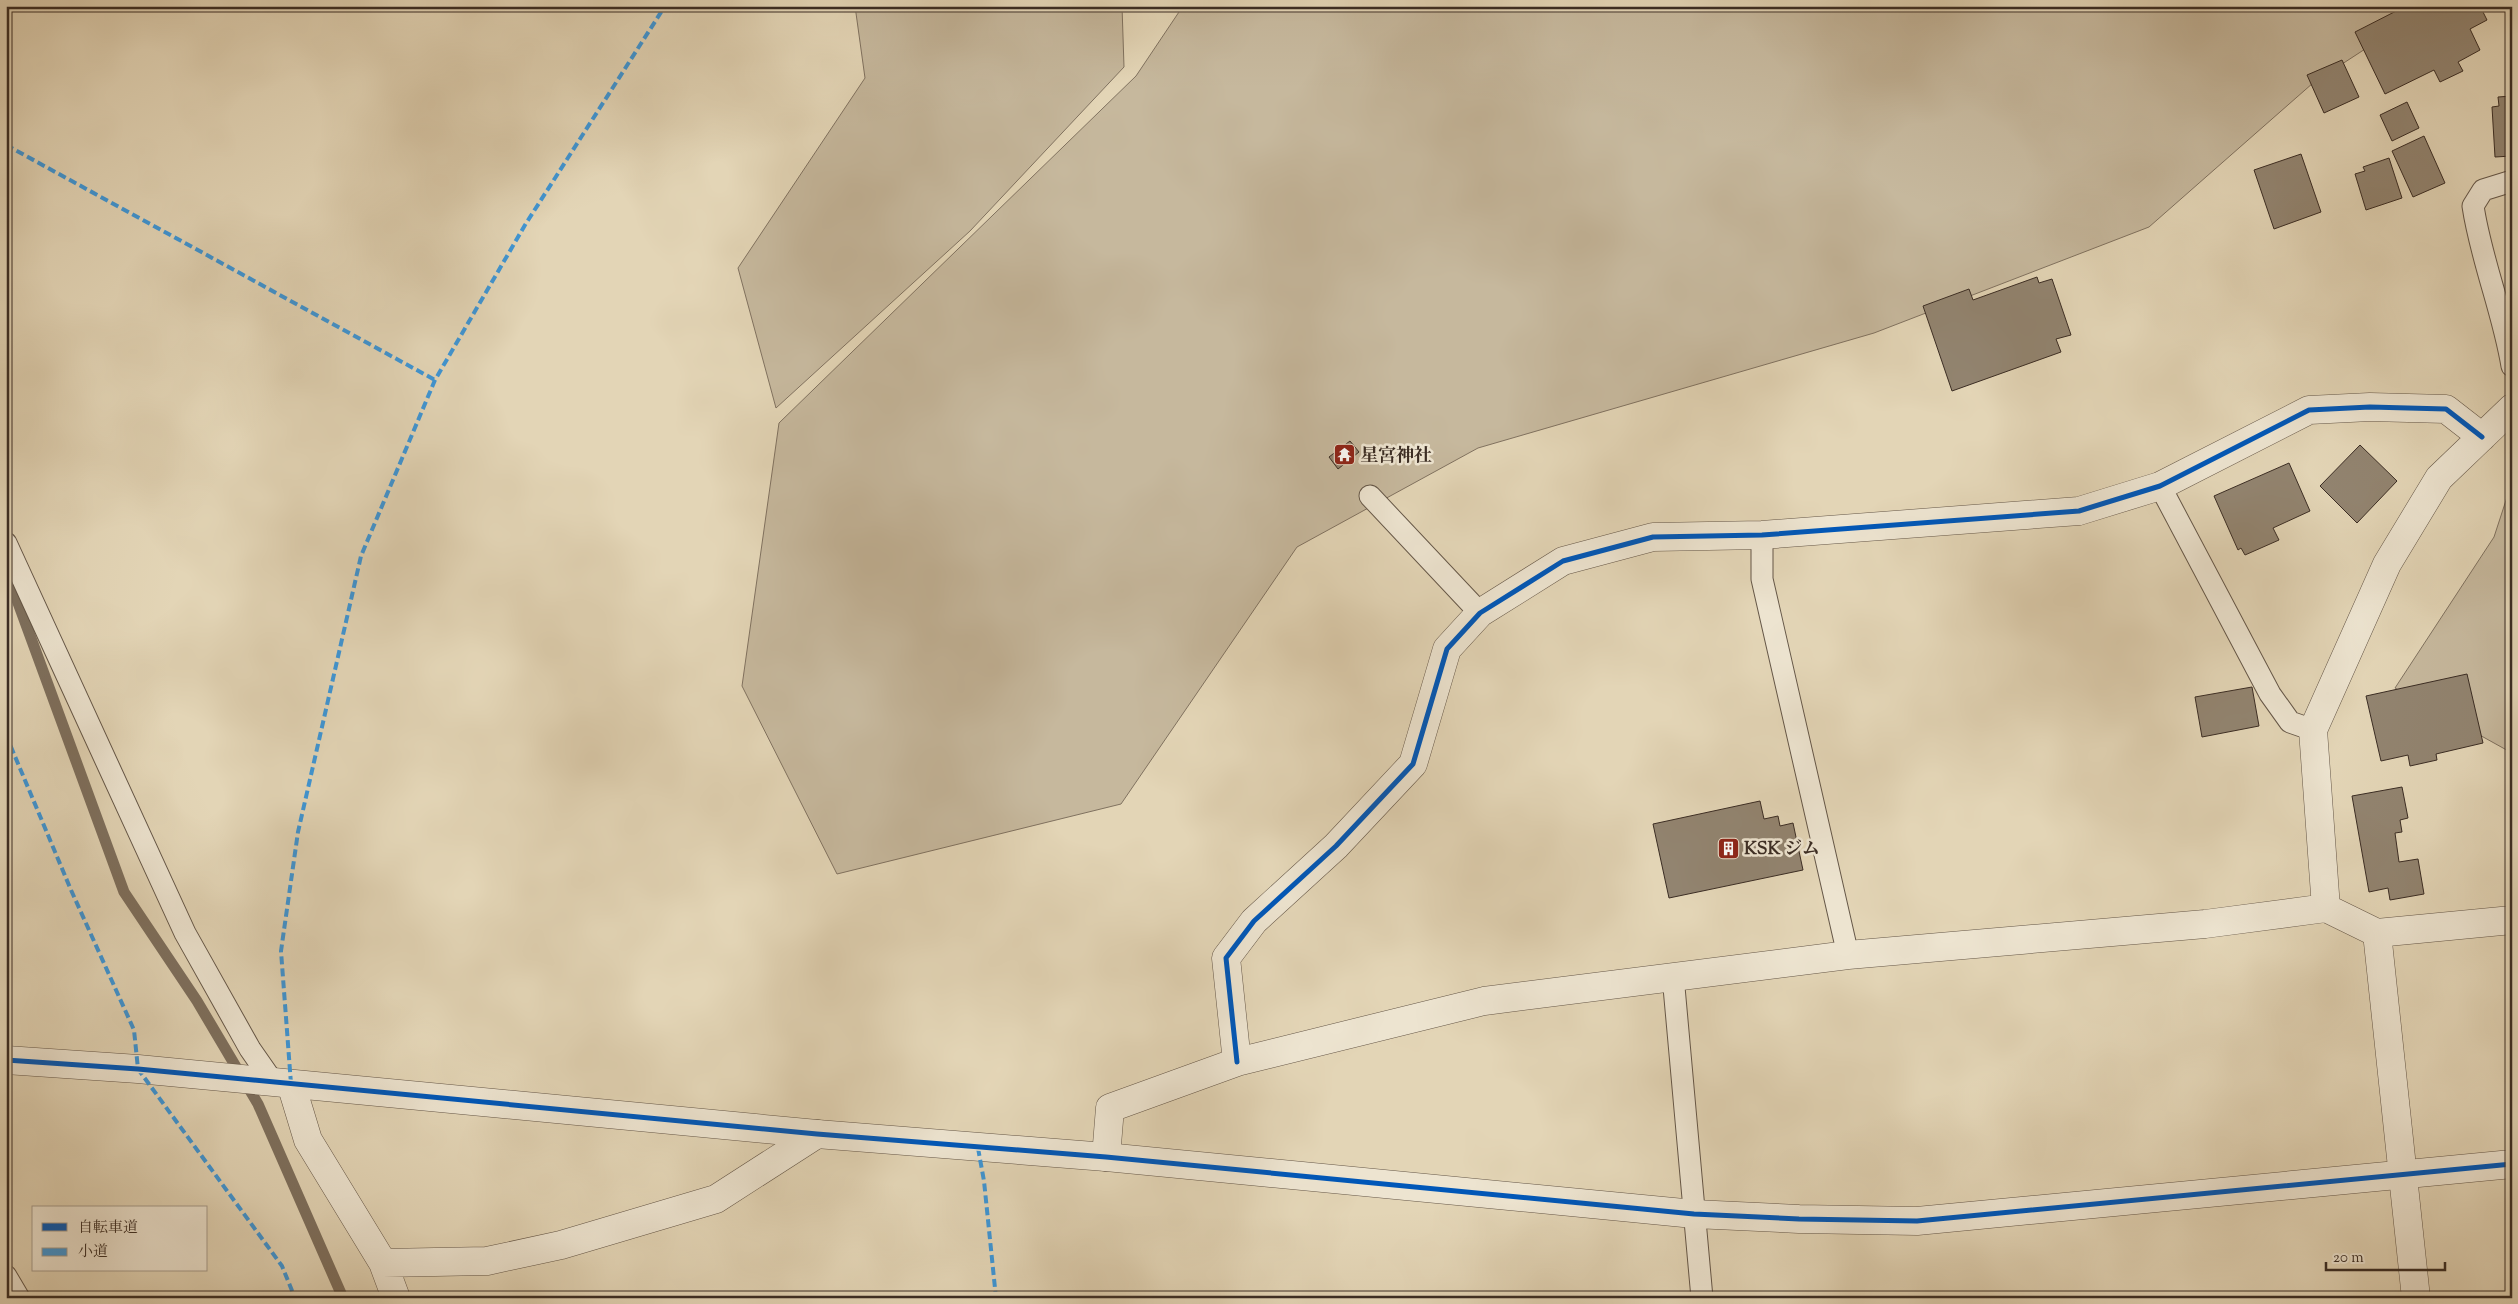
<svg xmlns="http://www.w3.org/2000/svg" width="2518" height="1304" font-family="'Sorts Mill Goudy','Noto Serif JP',serif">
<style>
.green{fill:#c6b89d;stroke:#807260}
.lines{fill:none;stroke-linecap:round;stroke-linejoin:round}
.stream{stroke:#7e705e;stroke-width:11}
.building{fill:#928470;stroke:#3b2d24}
.service-casing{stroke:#655748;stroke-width:23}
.minor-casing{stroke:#655748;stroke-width:29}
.tertiary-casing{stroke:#655748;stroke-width:29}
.service{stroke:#ede4d0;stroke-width:21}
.minor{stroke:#ede4d0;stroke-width:28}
.tertiary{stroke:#ede4d0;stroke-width:28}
.quiet{stroke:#3e96d6;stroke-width:4;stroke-dasharray:8 4;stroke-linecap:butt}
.cycleway-casing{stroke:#ede4d0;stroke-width:8}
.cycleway{stroke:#0057b8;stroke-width:5}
.labels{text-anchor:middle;stroke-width:5;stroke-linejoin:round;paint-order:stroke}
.poi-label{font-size:18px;font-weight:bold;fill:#3b2d24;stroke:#ede4d0;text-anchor:start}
</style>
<rect width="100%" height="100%" fill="#e3d5b6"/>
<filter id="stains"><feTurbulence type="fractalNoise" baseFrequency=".004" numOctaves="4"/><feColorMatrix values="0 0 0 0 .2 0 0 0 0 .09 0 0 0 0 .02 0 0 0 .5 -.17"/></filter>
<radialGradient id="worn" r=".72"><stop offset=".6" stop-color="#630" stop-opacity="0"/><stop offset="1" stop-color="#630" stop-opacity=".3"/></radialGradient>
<!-- green -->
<path class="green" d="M 855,6 L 1122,6 L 1124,67 L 970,231 L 776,408 L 738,268 L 865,78 Z
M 1183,6 L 2431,6 L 2313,83 L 2149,227 L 1874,333 L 1478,448 L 1297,547 L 1121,804 L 837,874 L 742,686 L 779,423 L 1136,76 Z
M 2512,482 L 2512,753 L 2395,688 L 2494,537 Z"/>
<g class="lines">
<!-- stream -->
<path class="stream" d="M 6,581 L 17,600 L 124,892 L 197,1001 L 258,1104 L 343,1298"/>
</g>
<!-- building -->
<path class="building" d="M 2406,6 L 2480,6 L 2487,20 L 2470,29 L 2480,50 L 2458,62 L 2463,71 L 2440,82 L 2434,70 L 2385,94 L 2355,32 Z
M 2342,60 L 2359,97 L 2324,113 L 2307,75 Z
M 2512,96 L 2512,156 L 2495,157 L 2492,107 L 2499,106 L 2498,97 Z
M 2407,102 L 2419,128 L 2392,141 L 2380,115 Z
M 2424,136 L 2445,183 L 2413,197 L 2392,151 Z
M 2301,154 L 2321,212 L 2274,229 L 2254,170 Z
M 2389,158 L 2402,198 L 2366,210 L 2355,174 L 2365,171 L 2363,167 Z
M 2037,277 L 2039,283 L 2052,279 L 2070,332 L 2071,335 L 2056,339 L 2061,352 L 1952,391 L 1923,306 L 1969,289 L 1973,300 Z
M 1350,441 L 1359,452 L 1338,469 L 1329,457 Z
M 2360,445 L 2397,481 L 2357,523 L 2320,486 Z
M 2289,463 L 2310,511 L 2273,528 L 2279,540 L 2245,555 L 2241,548 L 2238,550 L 2214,496 Z
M 2467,674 L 2483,743 L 2436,754 L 2437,760 L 2410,766 L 2408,755 L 2381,761 L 2366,696 Z
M 2252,687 L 2259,726 L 2202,737 L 2195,697 Z
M 2402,787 L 2408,818 L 2400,820 L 2402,832 L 2395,833 L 2399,862 L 2418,859 L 2424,894 L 2390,900 L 2388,888 L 2369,892 L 2352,796 Z
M 1760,801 L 1764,819 L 1778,816 L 1780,826 L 1793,823 L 1803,870 L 1669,898 L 1653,824 Z"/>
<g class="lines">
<defs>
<path id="service" d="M 2512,181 L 2483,190 L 2473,206 C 2481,260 2503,311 2512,366
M 2160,486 L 2270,694 L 2290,722 L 2313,730
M 1370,496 L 1480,613
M 1762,535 L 1762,579 L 1848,955
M 6,543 L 185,933 L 250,1049 L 273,1082
M 1673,976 L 1702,1298
M 6,1276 L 19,1298"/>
<path id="minor" d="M 2326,908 L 2313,730 L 2387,564 L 2439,478 L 2512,408
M 2377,933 L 2416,1298
M 1237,1062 L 1226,958 L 1254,921 L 1336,846 L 1413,764 L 1447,649 L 1480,613 L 1563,561 L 1653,537 L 1762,535 L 2079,511 L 2160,486 L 2309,410 L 2370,407 L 2446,409 L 2482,437
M 291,1084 L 308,1140 L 383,1263 L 487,1261 L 561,1245 L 716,1199 L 817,1134
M 1106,1157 L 1110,1108 L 1237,1062 L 1484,1001 L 1848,955 L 2205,924 L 2326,908 L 2377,933 L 2512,920
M 383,1263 L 396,1298"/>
<path id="tertiary" d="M 6,1060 L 138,1069 L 817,1134 L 1106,1157 L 1694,1214 L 1799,1219 L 1917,1221 L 2512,1164"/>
</defs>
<!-- service casing -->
<use href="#service" class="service-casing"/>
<!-- minor casing -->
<use href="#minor" class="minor-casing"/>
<!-- tertiary casing -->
<use href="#tertiary" class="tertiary-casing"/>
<!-- service -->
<use href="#service" class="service"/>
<!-- minor -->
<use href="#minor" class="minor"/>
<!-- tertiary -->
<use href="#tertiary" class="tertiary"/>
<!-- quiet -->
<path class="quiet" d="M 6,145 L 435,380
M 6,735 L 71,890 L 134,1030 L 138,1069 L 282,1266 L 295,1298
M 291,1084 L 281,951 L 298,832 L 361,556 L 435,380 L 525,225 L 665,6
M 978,1148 L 984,1181 L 996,1298"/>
<defs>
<path id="cycleway" d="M 6,1060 L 138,1069 L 817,1134 L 1106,1157 L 1694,1214 L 1799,1219 L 1917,1221 L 2512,1164
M 1237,1062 L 1226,958 L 1254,921 L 1336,846 L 1413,764 L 1447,649 L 1480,613 L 1563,561 L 1653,537 L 1762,535 L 2079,511 L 2160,486 L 2309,410 L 2370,407 L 2446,409 L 2482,437"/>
</defs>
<!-- cycleway casing -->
<use href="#cycleway" class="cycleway-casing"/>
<!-- cycleway -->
<use href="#cycleway" class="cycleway"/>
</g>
<!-- icons -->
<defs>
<symbol id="temple-square" viewBox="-11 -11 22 22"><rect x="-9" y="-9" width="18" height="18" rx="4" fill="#8f2418" stroke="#ede4d0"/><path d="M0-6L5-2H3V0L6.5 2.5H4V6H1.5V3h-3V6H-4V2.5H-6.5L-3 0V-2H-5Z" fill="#fff"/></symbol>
<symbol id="building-square" viewBox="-11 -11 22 22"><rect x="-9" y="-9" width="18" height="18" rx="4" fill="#8f2418" stroke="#ede4d0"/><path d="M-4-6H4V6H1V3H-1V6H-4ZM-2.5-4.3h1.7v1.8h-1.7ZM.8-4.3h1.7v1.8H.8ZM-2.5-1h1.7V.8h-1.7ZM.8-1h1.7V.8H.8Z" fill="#fff"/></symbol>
</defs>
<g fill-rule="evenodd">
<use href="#temple-square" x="1332" y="442" width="25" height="25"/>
<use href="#building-square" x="1716" y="836" width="25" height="25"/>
</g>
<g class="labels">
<!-- poi labels -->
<g class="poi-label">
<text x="1360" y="461">星宮神社</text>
<text x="1744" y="854">KSK ジム</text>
</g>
</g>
<!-- margin -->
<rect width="2518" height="1304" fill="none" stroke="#e3d5b6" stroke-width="25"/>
<rect x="8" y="8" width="2503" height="1289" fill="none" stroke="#3b2d24" stroke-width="2.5"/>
<rect x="12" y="12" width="2493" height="1279" fill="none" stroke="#3b2d24"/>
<!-- legend -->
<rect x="32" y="1206" width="175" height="65" fill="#ede4d0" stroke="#a69b8b"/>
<rect x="42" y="1223" width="25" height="8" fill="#0057b8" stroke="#a69b8b"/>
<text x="78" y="1232" font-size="15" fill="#3b2d24">自転車道</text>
<rect x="42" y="1248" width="25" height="8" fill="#3e96d6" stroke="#a69b8b"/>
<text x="78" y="1256" font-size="15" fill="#3b2d24">小道</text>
<!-- scale -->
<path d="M2326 1262v8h119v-8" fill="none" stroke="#3b2d24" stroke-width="2.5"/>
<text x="2333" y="1262" font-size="15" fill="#3b2d24" stroke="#ede4d0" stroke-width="4" paint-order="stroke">20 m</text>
<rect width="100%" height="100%" filter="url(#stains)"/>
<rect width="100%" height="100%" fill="url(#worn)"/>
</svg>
